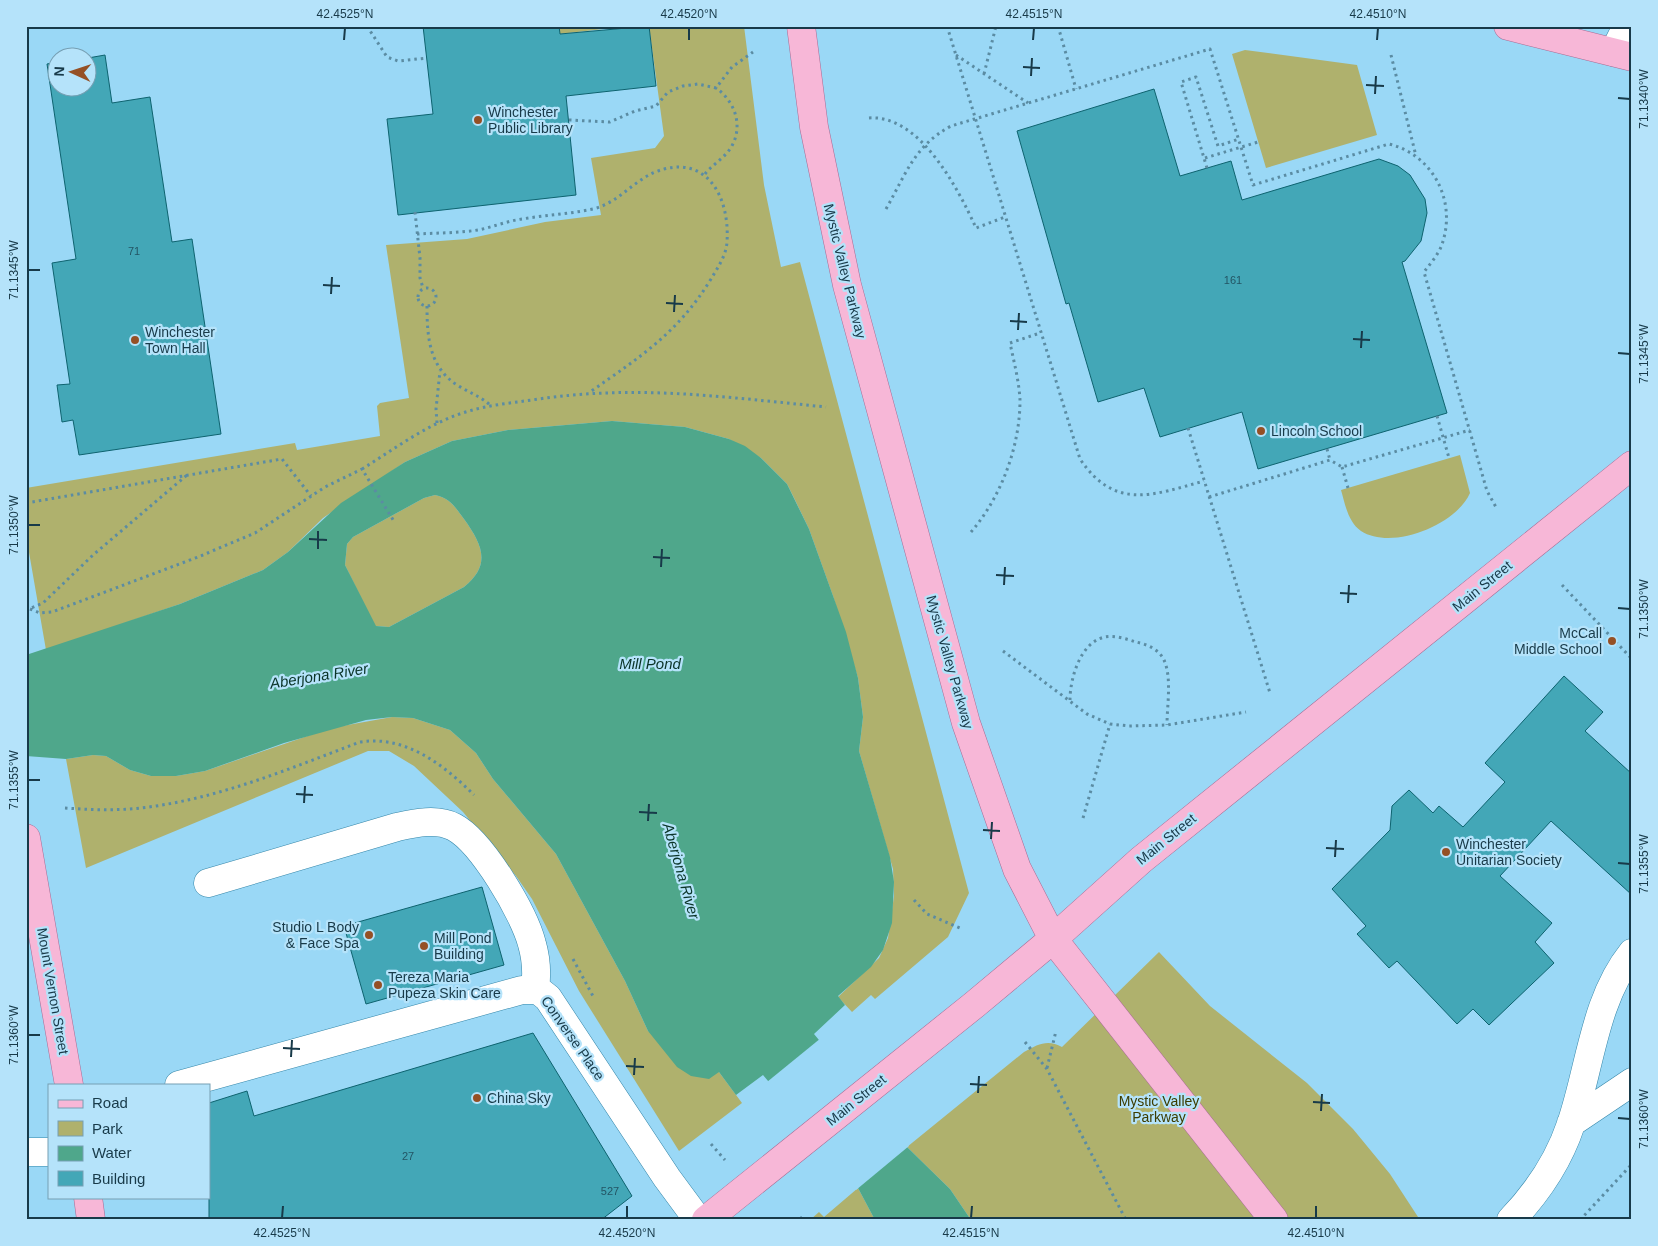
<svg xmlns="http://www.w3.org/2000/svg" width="1658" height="1246" font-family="Helvetica,sans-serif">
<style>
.green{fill:#afb16d}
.water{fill:#4fa78b;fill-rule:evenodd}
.pier{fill:#9ad8f6}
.building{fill:#43a7b7;stroke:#0e636f}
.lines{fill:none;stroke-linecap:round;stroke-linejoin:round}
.minor-casing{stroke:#3385a8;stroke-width:29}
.major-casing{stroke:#a66c94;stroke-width:29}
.path{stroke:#5b8ca3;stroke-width:3;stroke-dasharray:2.5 4;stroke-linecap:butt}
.minor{stroke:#fff;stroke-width:28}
.major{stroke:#f7b7d7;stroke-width:28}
.ticks{fill:none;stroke:#183a49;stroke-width:2}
.poi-dot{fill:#955025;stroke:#b5e3fa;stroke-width:2}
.labels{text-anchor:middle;stroke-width:4.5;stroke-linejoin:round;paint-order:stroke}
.number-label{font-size:11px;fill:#235564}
.poi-label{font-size:14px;fill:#183a49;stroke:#b5e3fa;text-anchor:start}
.street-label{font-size:14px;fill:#183a49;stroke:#b5e3fa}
.park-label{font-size:14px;fill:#3c3c00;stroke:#b5e3fa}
.water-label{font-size:15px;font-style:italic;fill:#0b3428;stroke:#b5e3fa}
.neatline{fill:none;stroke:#183a49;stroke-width:2}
.ticks-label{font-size:12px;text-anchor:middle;fill:#183a49}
</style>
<rect width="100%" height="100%" fill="#9ad8f6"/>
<!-- green -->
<path class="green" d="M 559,26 L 629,26 L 560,34 Z
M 649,26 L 744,26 L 764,185 L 781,267 L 800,262 L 969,893 L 948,937 L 875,999 L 871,995 L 852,1012 L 838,997 L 879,958 L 888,938 L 894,896 L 893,869 L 859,751 L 863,717 L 858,678 L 833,596 L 809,529 L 795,500 L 787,484 L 761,458 L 729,439 L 685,427 L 612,421 L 508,430 L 452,441 L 405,462 L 323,518 L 288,552 L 263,570 L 180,604 L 46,650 L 26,535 L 26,488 L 295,443 L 297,450 L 380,436 L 377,406 L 380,403 L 409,398 L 386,245 L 467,239 L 545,222 L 601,215 L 591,158 L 655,148 L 664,136 Z
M 1245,50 L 1357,65 L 1377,135 L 1266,168 L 1232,54 Z
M 1460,455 L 1470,493 C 1456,525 1392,551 1361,531 C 1348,522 1345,504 1341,490 Z
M 435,495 C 450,498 455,507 464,519 C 482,544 492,565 464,587 L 389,627 L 375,626 L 345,565 L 347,544 L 353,537 L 424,498 Z
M 392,717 L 413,718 L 450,730 L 476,753 L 493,779 L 556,854 L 625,981 L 648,1031 L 719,1072 L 742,1103 L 679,1151 L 579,991 L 532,899 L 516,876 L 463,812 L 414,766 L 389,751 L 368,751 L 86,868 L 66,759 L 93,755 L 106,756 L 130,770 L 151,776 L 176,776 L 205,771 L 331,728 Z
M 1159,952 L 1210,1006 L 1307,1083 L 1353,1129 L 1390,1174 L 1420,1220 L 971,1220 L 950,1189 L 907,1147 L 1024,1052 C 1038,1044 1048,1039 1062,1047 Z
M 858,1188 L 875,1220 L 810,1220 L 819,1212 L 824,1217 Z"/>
<!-- water -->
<path class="water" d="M 612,421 L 685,427 L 729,439 L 745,446 L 761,458 L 787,484 L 809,529 L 846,632 L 858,678 L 863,717 L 859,751 L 890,857 L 894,882 L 892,923 L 883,950 L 871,967 L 838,996 L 845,1005 L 814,1034 L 907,1147 L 950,1189 L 971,1220 L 875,1220 L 858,1188 L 763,1075 L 736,1095 L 719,1072 L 709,1079 L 691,1076 L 677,1067 L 648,1031 L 625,981 L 556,854 L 493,779 L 476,753 L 450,730 L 413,718 L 392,717 L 366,720 L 284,743 L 205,771 L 176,776 L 151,776 L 130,770 L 106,756 L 93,755 L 66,759 L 26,756 L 26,655 L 180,604 L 263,570 L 288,552 L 341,503 L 405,462 L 452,441 L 508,430 ZM 435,495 C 450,498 455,507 464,519 C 482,544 492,565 464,587 L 389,627 L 376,626 L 345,565 L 347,544 L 353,537 L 424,498 Z"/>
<!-- pier -->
<path class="pier" d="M 821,1038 L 909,1146 L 856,1190 L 767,1082 Z"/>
<!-- building -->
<path class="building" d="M 423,26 L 559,26 L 560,34 L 649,26 L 656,86 L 566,96 L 576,195 L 398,215 L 387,119 L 433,114 Z
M 105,55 L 112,103 L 150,97 L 172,242 L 192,239 L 221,434 L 79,455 L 73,420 L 62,422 L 57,385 L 70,384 L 52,263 L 76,259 L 47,64 L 58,62 L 58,88 L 88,88 L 88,58 Z
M 1154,89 L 1180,176 L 1231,161 L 1242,200 L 1379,159 L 1398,166 L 1410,175 L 1425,199 L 1427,213 L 1421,241 L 1405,261 L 1402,262 L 1447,413 L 1258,469 L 1242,412 L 1160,437 L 1144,388 L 1098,402 L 1069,303 L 1066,304 L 1017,131 Z
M 1564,676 L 1603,712 L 1585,731 L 1632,774 L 1632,895 L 1551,821 L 1500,876 L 1552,923 L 1535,942 L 1554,963 L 1489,1025 L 1473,1009 L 1457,1024 L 1397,961 L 1389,968 L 1357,934 L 1366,926 L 1332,889 L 1390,830 L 1392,806 L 1409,790 L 1433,813 L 1439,806 L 1463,827 L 1505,782 L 1485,763 Z
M 482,887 L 504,965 L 366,1004 L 344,926 Z
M 533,1033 L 632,1196 L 601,1220 L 209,1220 L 209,1103 L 247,1091 L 254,1116 Z"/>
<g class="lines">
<defs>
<path id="minor" d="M 1614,52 L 1627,26
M 208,883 L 397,827 C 415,823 437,818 454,827 C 482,842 524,913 532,944 C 536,958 537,975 535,989
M 179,1085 L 522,990 L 538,990 L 548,998 L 667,1178 L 698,1220
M 1571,1123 L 1632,1082
M 26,1152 L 49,1152
M 1511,1220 C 1537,1193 1559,1160 1571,1124 C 1590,1069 1594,1000 1632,953"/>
<path id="major" d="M 801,26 L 814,127 L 847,285 L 966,723 L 1017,869 L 1053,939 L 1274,1220
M 1508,26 L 1632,57
M 26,838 L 69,1085
M 88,1197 L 91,1220
M 706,1220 L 974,1005 L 1053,939 L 1141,860 L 1632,465"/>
</defs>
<!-- minor casing -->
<use href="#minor" class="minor-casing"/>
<!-- major casing -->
<use href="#major" class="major-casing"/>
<!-- path -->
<path class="path" d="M 367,26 L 387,57 L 398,61 L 427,58
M 947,26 L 1080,459 C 1115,511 1153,495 1204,481
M 1058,26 L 1076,89
M 956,55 L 1028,103
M 1391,55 L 1416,156
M 984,74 L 996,26
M 869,118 C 919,114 958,188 976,228 L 1005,217
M 569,120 L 610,122 L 635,111 L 656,106 L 668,92 L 683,86 L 698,84 L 716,88 L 732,67 L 753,52
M 1205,158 L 1258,142
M 1207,168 L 1181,82 L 1196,77 L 1218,146 L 1239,139
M 705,174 C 712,165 723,159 730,149 C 744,128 736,102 716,88
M 886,209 C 906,174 914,146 951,126 L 1210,49 L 1253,185 L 1389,144 C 1434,155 1458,203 1441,247 C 1437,256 1430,264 1424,272 L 1487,491 L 1497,509
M 415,212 L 420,258 L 420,278 L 423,288
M 417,234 C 437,233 458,233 478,230 C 493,227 507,221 522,219 C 546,215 570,214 593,209 C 618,203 632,182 655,172 C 706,152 730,196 727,242 C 726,256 718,267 711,279 C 678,333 640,357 590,392
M418 297a9 9 0 1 1 18 0a9 9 0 1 1-18 0Z
M 427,306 C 427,336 429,367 457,385 C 468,392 480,396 490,405
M 1437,416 L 1449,458
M 437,423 L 436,409 L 440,371
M 1188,428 L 1270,693
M 1327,449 L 1330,460
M 1342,467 L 1348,488
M 362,469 C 396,448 430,422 469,411 C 489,405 511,403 532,400 C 635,384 724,397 826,407
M 1209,497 L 1330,460 L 1342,467 L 1470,430
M 26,503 L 282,459 L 311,496
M 971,532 C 1001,497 1020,447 1020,400 C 1019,381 1014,362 1010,343 L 1040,333
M 1562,585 L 1632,659
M 30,609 L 40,613 L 52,612 L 198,557 L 255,533 L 325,487 L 362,469 L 395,523
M 26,610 L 43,603 L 93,555 L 187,475
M 1003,651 L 1087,714 L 1110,724 L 1129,726 L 1167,725 L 1246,712
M 1070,700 C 1070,679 1080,642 1105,637 C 1115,635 1126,639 1136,642 C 1146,644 1159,649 1164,660 C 1172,678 1167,705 1167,725
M 65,808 C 93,810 121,811 149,807 C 223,797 291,768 360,742 C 405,735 443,764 474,795
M 1083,818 L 1110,724
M 914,900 L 927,914 L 960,928
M 573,959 L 594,998
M 1025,1042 L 1047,1069 L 1126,1220
M 1047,1068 L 1056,1031
M 711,1144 L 725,1160
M 800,1217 L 803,1220
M 1580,1220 L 1632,1164"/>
<!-- minor -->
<use href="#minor" class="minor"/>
<!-- major -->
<use href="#major" class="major"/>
</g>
<!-- ticks -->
<path class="ticks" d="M 344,40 L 345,28M 689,40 L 689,28M 1033,40 L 1034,28M 1377,40 L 1378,28M 1023,67 L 1040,68M 1031,76 L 1032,58M 1366,85 L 1384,86M 1375,94 L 1376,76M 1618,98 L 1630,99M 28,270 L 40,270M 323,285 L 340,286M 331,294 L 332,277M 666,303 L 683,304M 674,312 L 675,295M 1010,321 L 1027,322M 1018,330 L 1019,313M 1353,339 L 1370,340M 1361,348 L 1362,331M 1618,353 L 1630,354M 28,525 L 40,525M 309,539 L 327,540M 318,549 L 318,531M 653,557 L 670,558M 661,567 L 662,549M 996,575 L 1014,576M 1004,585 L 1005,567M 1340,593 L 1357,594M 1348,603 L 1349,585M 1618,608 L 1630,609M 28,780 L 40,780M 296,794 L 313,795M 304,803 L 305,786M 639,812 L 657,813M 648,821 L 649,804M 983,830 L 1000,831M 991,839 L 992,822M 1326,848 L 1344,849M 1335,857 L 1336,840M 1618,863 L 1630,864M 28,1035 L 40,1035M 283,1048 L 300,1049M 291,1057 L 292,1040M 626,1066 L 644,1067M 634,1075 L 635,1058M 970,1084 L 987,1085M 978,1093 L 979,1076M 1313,1102 L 1330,1103M 1321,1111 L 1322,1094M 1618,1118 L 1630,1119M 282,1218 L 283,1206M 627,1218 L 627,1206M 971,1218 L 972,1206M 1316,1218 L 1316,1206"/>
<!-- markers -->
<g class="poi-dot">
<circle cx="478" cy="120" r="5"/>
<circle cx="135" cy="340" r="5"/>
<circle cx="1261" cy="431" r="5"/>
<circle cx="1612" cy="641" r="5"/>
<circle cx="1446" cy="852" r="5"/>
<circle cx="369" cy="935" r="5"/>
<circle cx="424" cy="946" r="5"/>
<circle cx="378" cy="985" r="5"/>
<circle cx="477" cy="1098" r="5"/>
</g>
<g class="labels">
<!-- number labels -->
<g class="number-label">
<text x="134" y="255">71</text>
<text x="1233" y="284">161</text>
<text x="408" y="1160">27</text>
<text x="610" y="1195">527</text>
</g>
<!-- poi labels -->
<g class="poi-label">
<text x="488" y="117">Winchester<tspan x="488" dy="16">Public Library</tspan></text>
<text x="145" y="337">Winchester<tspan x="145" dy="16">Town Hall</tspan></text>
<text x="1271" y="436">Lincoln School</text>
<text x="1602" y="638" text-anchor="end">McCall<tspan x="1602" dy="16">Middle School</tspan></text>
<text x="1456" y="849">Winchester<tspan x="1456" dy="16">Unitarian Society</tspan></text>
<text x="359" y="932" text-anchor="end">Studio L Body<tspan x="359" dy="16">&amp; Face Spa</tspan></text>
<text x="434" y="943">Mill Pond<tspan x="434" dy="16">Building</tspan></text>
<text x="388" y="982">Tereza Maria<tspan x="388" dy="16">Pupeza Skin Care</tspan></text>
<text x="487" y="1103">China Sky</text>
</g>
<!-- street labels -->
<g class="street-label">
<text transform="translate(845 271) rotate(76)" y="5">Mystic Valley Parkway</text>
<text transform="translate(1482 586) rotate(-39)" y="5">Main Street</text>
<text transform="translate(950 662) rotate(74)" y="5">Mystic Valley Parkway</text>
<text transform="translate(1166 839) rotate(-39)" y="5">Main Street</text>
<text transform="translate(53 991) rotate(80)" y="5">Mount Vernon Street</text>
<text transform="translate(573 1038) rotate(55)" y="5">Converse Place</text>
<text transform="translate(856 1100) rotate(-39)" y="5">Main Street</text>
</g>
<!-- park labels -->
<g class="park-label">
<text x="1159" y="1106">Mystic Valley<tspan x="1159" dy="16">Parkway</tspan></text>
</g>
<!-- water labels -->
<g class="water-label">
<text x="650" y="669">Mill Pond</text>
<text transform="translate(319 676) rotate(-9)" y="5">Aberjona River</text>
<text transform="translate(681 871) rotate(74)" y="5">Aberjona River</text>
</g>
</g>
<!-- border -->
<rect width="1658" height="1246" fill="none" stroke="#b5e3fa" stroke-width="55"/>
<!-- legend -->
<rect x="48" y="1084" width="162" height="115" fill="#b5e3fa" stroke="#769fb3"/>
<rect x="58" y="1100" width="25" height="8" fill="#f7b7d7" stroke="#769fb3"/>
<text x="92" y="1108" font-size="15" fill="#183a49">Road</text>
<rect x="58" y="1121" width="25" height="15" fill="#afb16d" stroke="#769fb3"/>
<text x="92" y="1134" font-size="15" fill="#183a49">Park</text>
<rect x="58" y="1146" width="25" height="15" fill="#4fa78b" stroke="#769fb3"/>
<text x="92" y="1158" font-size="15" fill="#183a49">Water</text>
<rect x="58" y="1171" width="25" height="15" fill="#43a7b7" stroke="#769fb3"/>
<text x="92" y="1184" font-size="15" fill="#183a49">Building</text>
<!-- north arrow -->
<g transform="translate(72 72) rotate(273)"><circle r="24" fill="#b5e3fa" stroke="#769fb3"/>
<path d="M0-4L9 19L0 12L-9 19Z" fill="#955025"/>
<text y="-8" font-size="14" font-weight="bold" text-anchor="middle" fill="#183a49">N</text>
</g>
<rect x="28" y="28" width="1602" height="1190" class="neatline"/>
<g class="ticks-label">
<text x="345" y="18">42.4525°N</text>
<text x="689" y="18">42.4520°N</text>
<text x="1034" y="18">42.4515°N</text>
<text x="1378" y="18">42.4510°N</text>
<text transform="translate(1644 99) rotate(-90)" y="4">71.1340°W</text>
<text transform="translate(14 270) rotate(-90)" y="4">71.1345°W</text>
<text transform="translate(1644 354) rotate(-90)" y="4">71.1345°W</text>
<text transform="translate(14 525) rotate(-90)" y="4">71.1350°W</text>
<text transform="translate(1644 609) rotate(-90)" y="4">71.1350°W</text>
<text transform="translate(14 780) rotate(-90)" y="4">71.1355°W</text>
<text transform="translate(1644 864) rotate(-90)" y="4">71.1355°W</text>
<text transform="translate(14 1035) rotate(-90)" y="4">71.1360°W</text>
<text transform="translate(1644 1119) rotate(-90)" y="4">71.1360°W</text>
<text x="282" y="1237">42.4525°N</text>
<text x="627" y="1237">42.4520°N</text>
<text x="971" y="1237">42.4515°N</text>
<text x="1316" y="1237">42.4510°N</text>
</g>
</svg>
